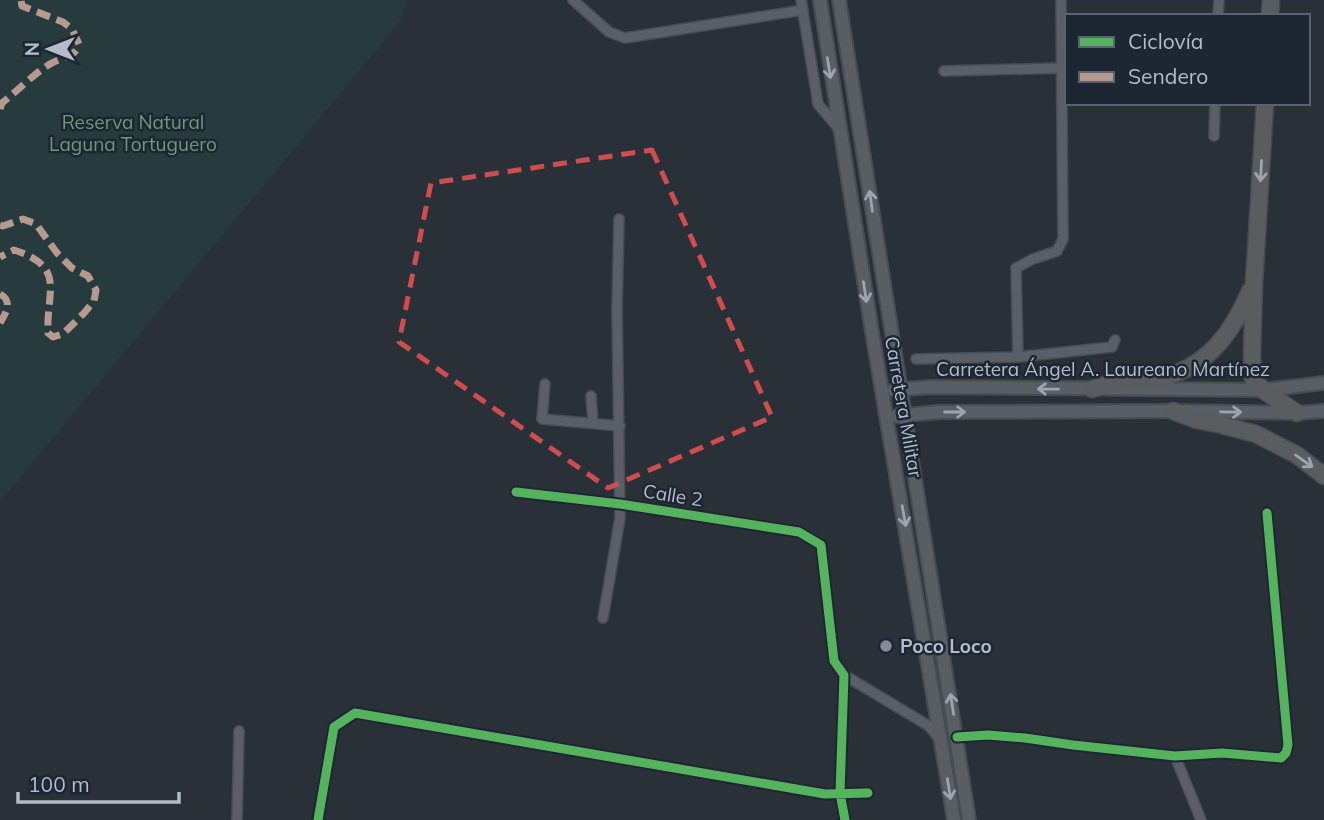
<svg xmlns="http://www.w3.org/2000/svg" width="1324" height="820" font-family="Mulish,sans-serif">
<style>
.green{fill:#273a3e}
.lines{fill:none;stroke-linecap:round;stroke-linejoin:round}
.minor-casing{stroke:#484c53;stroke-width:12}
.secondary-casing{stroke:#484c53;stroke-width:16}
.motorway-casing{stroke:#474c53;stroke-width:19}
.minor{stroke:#5a5e66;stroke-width:9}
.secondary{stroke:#595d64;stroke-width:12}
.motorway{stroke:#5a5d60;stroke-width:16}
.quiet{stroke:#b69a8f;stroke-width:7;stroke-dasharray:14 7;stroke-linecap:butt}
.cycleway-casing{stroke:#1d2633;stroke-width:13}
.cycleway{stroke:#56b35d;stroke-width:9}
.oneway{stroke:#9da4b0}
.oneway2{stroke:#9ea4af}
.marked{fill:none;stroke:#ce4d50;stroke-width:5;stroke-dasharray:14 9;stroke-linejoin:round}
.poi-dot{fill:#848b96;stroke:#1d2633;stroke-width:2.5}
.labels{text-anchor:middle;stroke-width:5;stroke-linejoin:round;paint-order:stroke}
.park-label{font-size:19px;fill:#6b9a76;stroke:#1d2633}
.street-label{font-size:19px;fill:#b4bcc9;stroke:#1d2633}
.poi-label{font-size:19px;font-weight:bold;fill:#b4bcc9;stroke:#1d2633;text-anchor:start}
</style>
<rect width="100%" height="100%" fill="#2a3038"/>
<!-- green -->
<path class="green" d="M 0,0 L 407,0 L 400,22 L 0,502 Z"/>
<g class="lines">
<defs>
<path id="minor" d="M 573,0 L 609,32 L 625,38 L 803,10
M 801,0 L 818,104 L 839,129
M 1218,16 L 1219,0
M 944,71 L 1062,68
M 1214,136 L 1215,103
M 1018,357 L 1016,268 L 1033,259 L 1057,251 L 1063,239 L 1061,0
M 916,359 L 1018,357 L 1112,347 L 1115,340
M 545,384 L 542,419 L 620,426
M 591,396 L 593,423
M 516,492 L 620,504 L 799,532 L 821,545 L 834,661 L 844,675 L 840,793 L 845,820
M 603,618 L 620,518 L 617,309 L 619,219
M 844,675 L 929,726 L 940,740
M 957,737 L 988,735 L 1025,738 L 1073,745 L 1175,756 L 1222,753 L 1281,758 L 1286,753 L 1288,745 L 1267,513
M 1175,756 L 1201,820
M 237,820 L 239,731
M 318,820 L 334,727 L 355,713 L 825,794 L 868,793"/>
<path id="secondary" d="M 820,0 L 872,332 L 954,820
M 839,0 L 969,820
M 894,390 L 930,387 L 1263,390 L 1324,383
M 897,416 L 938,412 L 1173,411 L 1297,413 L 1324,411"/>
<path id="motorway" d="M 1270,16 L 1271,0
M 1265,103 L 1254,283 L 1252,354 L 1253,380 L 1263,390 L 1297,413
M 1092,389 C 1100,387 1109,383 1118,382 C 1127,381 1136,382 1145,381 C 1201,374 1229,340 1250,291
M 1173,411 L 1197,420 L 1222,425 L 1256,434 L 1297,455 L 1324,476"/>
</defs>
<!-- minor casing -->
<use href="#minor" class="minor-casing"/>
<!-- secondary casing -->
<use href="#secondary" class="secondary-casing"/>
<!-- motorway casing -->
<use href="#motorway" class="motorway-casing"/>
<!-- minor -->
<use href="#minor" class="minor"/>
<!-- secondary -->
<use href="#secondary" class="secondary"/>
<!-- motorway -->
<use href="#motorway" class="motorway"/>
<!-- quiet -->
<path class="quiet" d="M 0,109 L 2,103 C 16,92 38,70 52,63 C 63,57 76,57 79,44 L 72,29 L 63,22 L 22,6 L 21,0
M 0,225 L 3,226 L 23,219 L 36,224 L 57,253 L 72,268 L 88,276 L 96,290 L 94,301 L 85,312 L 63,334 L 53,337 L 48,333 C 46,291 67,267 14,250 L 0,257
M 0,294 C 13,301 6,313 0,323"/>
<defs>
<path id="cycleway" d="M 516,492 L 620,504 L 799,532 L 821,545 L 834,661 L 844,675 L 840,793 L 845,820
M 957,737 L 988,735 L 1025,738 L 1073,745 L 1175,756 L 1222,753 L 1281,758 L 1286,753 L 1288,745 L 1267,513
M 318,820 L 334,727 L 355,713 L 825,794 L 868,793"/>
</defs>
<!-- cycleway casing -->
<use href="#cycleway" class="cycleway-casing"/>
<!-- cycleway -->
<use href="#cycleway" class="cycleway"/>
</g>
<!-- one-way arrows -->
<defs><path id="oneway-shaft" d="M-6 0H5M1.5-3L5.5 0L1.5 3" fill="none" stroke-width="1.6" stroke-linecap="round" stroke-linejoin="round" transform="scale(1.75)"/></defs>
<g class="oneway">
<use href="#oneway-shaft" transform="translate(829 68) rotate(81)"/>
<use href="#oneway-shaft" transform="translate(871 201) rotate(-98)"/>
<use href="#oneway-shaft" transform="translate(865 292) rotate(81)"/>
<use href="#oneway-shaft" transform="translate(1048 389) rotate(-179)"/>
<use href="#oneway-shaft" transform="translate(955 412)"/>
<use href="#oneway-shaft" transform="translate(1231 412) rotate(1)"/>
<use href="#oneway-shaft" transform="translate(904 516) rotate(80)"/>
<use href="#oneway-shaft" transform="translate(952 704) rotate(-99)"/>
<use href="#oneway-shaft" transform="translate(949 789) rotate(81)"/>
</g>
<g class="oneway2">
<use href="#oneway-shaft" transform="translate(1261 171) rotate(93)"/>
<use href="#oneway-shaft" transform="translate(1304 461) rotate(35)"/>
</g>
<!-- marked area -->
<path class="marked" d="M 652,150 L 772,417 L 608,488 L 399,342 L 431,183 Z"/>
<!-- markers -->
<circle class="poi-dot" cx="886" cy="646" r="7"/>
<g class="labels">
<!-- park labels -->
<g class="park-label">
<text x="133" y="129">Reserva Natural<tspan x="133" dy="22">Laguna Tortuguero</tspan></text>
</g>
<!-- street labels -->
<g class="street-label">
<text x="1103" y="376">Carretera Ángel A. Laureano Martínez</text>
<text transform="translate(904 407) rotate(80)" y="7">Carretera Militar</text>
<text transform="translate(673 495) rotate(9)" y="7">Calle 2</text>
</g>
<!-- poi labels -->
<g class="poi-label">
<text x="900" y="653">Poco Loco</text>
</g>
</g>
<!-- legend -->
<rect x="1065" y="14" width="245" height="91" fill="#1d2633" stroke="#59626f" stroke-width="2"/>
<rect x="1079" y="37" width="35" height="10" fill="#56b35d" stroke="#59626f" stroke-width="2"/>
<text x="1128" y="49" font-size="21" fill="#b4bcc9">Ciclovía</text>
<rect x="1079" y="72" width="35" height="10" fill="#b69a8f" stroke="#59626f" stroke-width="2"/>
<text x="1128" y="84" font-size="21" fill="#b4bcc9">Sendero</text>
<!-- north arrow -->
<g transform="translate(49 49) rotate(270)" stroke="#1d2633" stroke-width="5" paint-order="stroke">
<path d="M0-5L12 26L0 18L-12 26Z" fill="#b4bcc9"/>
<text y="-10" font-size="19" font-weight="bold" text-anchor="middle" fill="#b4bcc9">N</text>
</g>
<!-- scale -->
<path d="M18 792v10h161v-10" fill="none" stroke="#b4bcc9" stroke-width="3.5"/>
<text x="28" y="792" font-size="21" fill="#b4bcc9" stroke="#1d2633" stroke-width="5" paint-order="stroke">100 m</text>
</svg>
